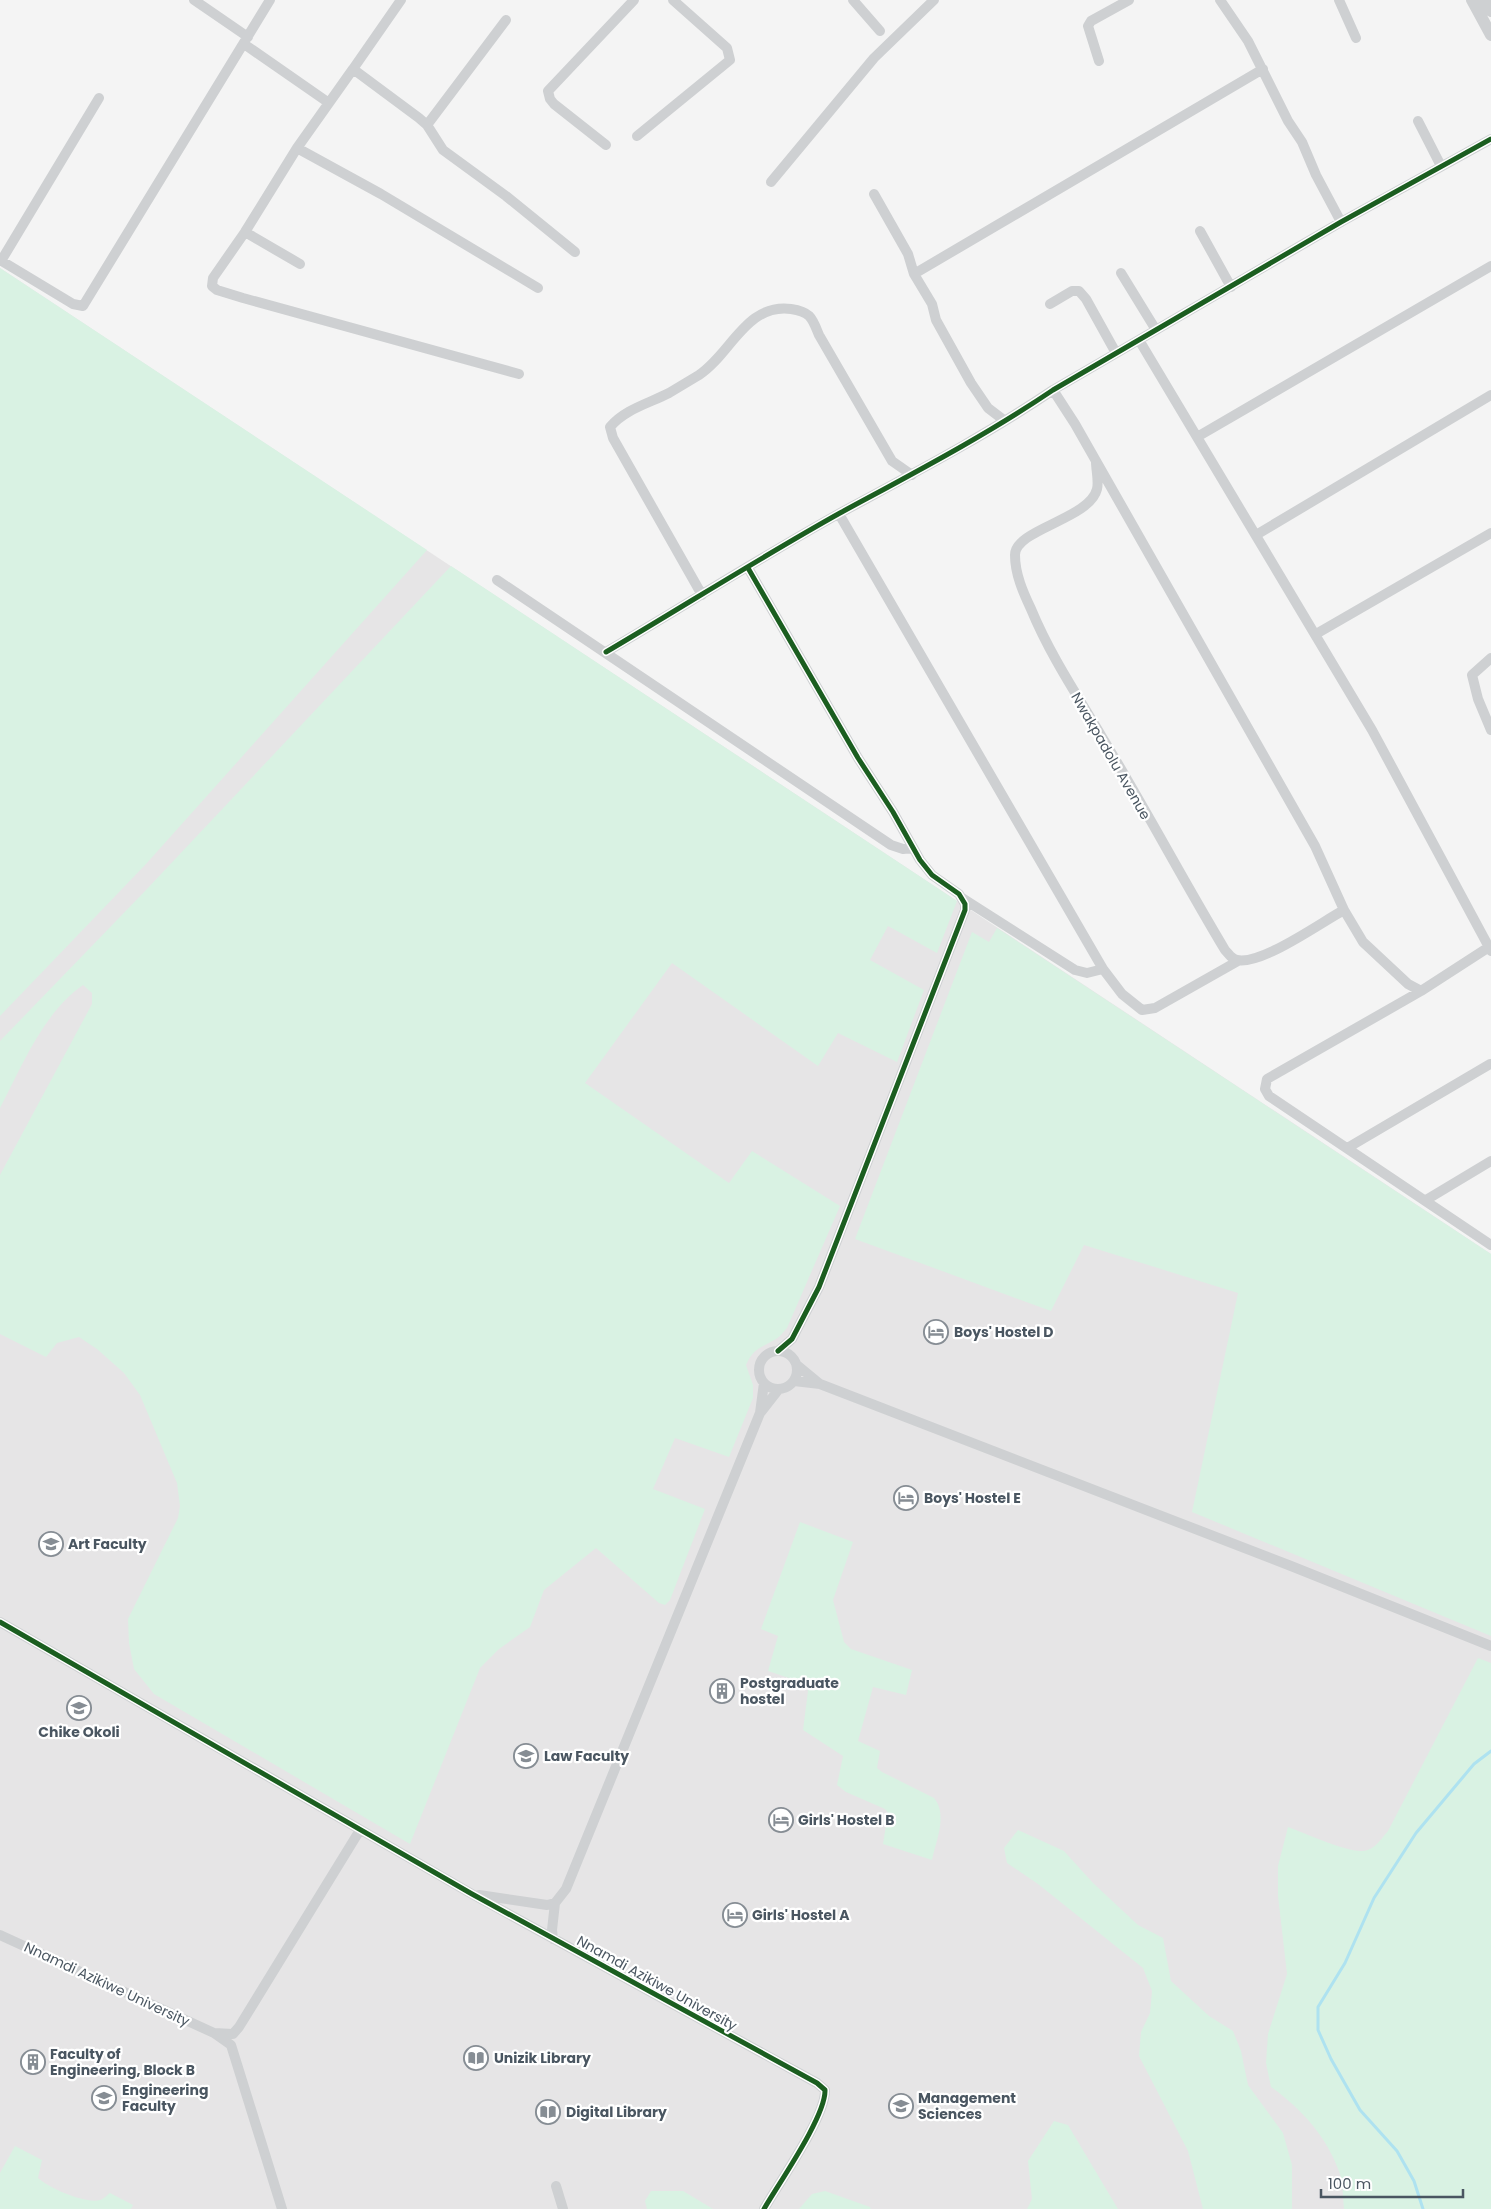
<svg xmlns="http://www.w3.org/2000/svg" width="1491" height="2209" font-family="Poppins,sans-serif">
<style>
.education{fill:#e6e5e6}
.green{fill:#d9f2e3}
.lines{fill:none;stroke-linecap:round;stroke-linejoin:round}
.stream{stroke:#aee2f0;stroke-width:3}
.minor{stroke:#ced0d2;stroke-width:10}
.tertiary{stroke:#ced0d2;stroke-width:12}
.cycleway-casing{stroke:#fff;stroke-width:8}
.cycleway{stroke:#1b5e20;stroke-width:5}
.labels{text-anchor:middle;stroke-width:4.5;stroke-linejoin:round;paint-order:stroke}
.street-label{font-size:14px;fill:#4a5661;stroke:#fff}
.poi-label{font-size:14px;font-weight:bold;fill:#4a5661;stroke:#fff;text-anchor:start}
</style>
<rect width="100%" height="100%" fill="#f4f4f4"/>
<!-- education -->
<path class="education" d="M 0,268 L 1491,1254 L 1491,2209 L 0,2209 Z"/>
<!-- green -->
<path class="green" d="M 0,268 L 427,550 L 146,864 L 0,1016 Z
M 451,566 L 957,901 L 937,953 L 888,926 L 870,960 L 924,990 L 897,1062 L 838,1033 L 818,1066 L 672,963 L 585,1083 L 729,1183 L 752,1151 L 840,1206 L 787,1328 C 784,1331 780,1337 776,1339 C 761,1348 754,1347 746,1365 L 753,1385 L 753,1398 L 729,1457 L 675,1438 L 653,1489 L 705,1509 L 670,1600 L 665,1605 L 659,1603 L 596,1548 L 544,1590 L 530,1627 L 499,1649 L 480,1668 L 410,1844 L 154,1694 L 134,1669 L 129,1643 L 128,1619 L 178,1518 L 180,1506 L 177,1483 L 140,1395 L 124,1373 L 97,1349 L 79,1337 L 57,1343 L 46,1357 L 0,1334 L 0,1175 L 92,1004 L 92,993 L 83,985 C 43,1013 22,1066 0,1108 L 0,1041 L 146,890 Z
M 997,928 L 1491,1254 L 1491,1636 L 1192,1512 L 1238,1293 L 1084,1245 L 1051,1311 L 855,1239 L 972,932 L 989,942 Z
M 800,1522 L 853,1542 L 833,1600 L 844,1642 L 851,1649 L 912,1670 L 906,1695 L 873,1687 L 858,1741 L 880,1751 L 877,1768 L 882,1772 L 934,1798 C 948,1815 936,1840 932,1860 L 883,1844 L 888,1813 L 885,1809 L 846,1792 L 837,1785 L 843,1756 L 803,1730 L 808,1691 L 804,1683 L 768,1671 L 778,1636 L 761,1629 Z
M 1478,1658 L 1491,1663 L 1491,2209 L 1344,2209 C 1343,2198 1343,2185 1340,2174 C 1327,2137 1303,2110 1271,2087 L 1266,2063 L 1268,2034 L 1287,1974 L 1278,1896 L 1278,1866 L 1288,1827 C 1305,1833 1346,1852 1362,1851 C 1374,1851 1381,1839 1388,1831 Z
M 1018,1830 L 1064,1851 L 1093,1883 L 1138,1925 L 1163,1938 L 1171,1981 L 1209,2016 L 1233,2031 L 1241,2051 L 1248,2085 L 1283,2133 L 1292,2165 L 1292,2209 L 1203,2209 L 1188,2151 L 1139,2056 L 1141,2032 L 1150,2013 L 1152,1991 L 1143,1968 L 1038,1884 L 1007,1863 L 1004,1848 Z
M 1054,2121 L 1068,2125 L 1118,2209 L 1027,2209 L 1032,2199 L 1028,2161 Z
M 15,2146 L 42,2160 L 38,2178 C 49,2188 85,2204 100,2200 C 104,2199 107,2195 110,2193 L 133,2205 L 131,2209 L 0,2209 L 0,2173 Z
M 651,2191 L 683,2191 L 713,2209 L 647,2209 L 645,2201 Z
M 825,2191 L 870,2207 L 871,2209 L 799,2209 L 812,2194 Z"/>
<g class="lines">
<!-- stream -->
<path class="stream" d="M 1423,2209 L 1414,2181 L 1397,2151 L 1360,2110 L 1331,2059 L 1318,2030 L 1318,2007 L 1345,1963 L 1374,1898 L 1416,1833 L 1474,1764 L 1491,1751"/>
<!-- minor -->
<path class="minor" d="M 194,0 L 248,37
M 401,0 L 353,69 L 419,118 L 427,125 L 443,150 L 506,196 L 575,252
M 853,0 L 880,31
M 1220,0 L 1248,41 L 1288,121 L 1302,142 L 1316,175 L 1341,222
M 1339,0 L 1356,38
M 244,44 L 329,103
M 1099,61 L 1088,26 L 1091,21 L 1129,0
M 353,69 L 297,148 L 245,232 L 213,278 L 212,286 L 217,290 L 243,298 L 519,374
M 1418,121 L 1441,166
M 427,125 L 506,20
M 637,136 L 730,60 L 727,48 L 673,0
M 606,145 L 554,104 L 550,99 L 548,91 L 634,0
M 297,148 L 381,194 L 538,288
M 771,182 L 874,58 L 934,0
M 874,194 L 908,254 L 914,274 L 932,304 L 936,320 L 971,383 L 988,408 L 1005,421
M 1200,231 L 1231,287
M 245,232 L 300,264
M 0,260 L 73,304 L 83,306 L 270,0
M 1,261 L 99,98
M 1121,273 L 1156,330
M 914,274 L 1263,69
M 1050,304 L 1072,291 L 1079,291 L 1086,299 L 1116,353
M 1139,340 L 1372,730 L 1491,951
M 1053,390 L 1075,424 L 1315,846 L 1344,910 L 1363,942 L 1408,984 L 1421,991
M 1197,437 L 1491,266
M 1096,462 C 1096,470 1099,481 1097,489 C 1090,519 1015,529 1015,555 C 1015,574 1023,592 1031,609 C 1050,655 1077,695 1102,737 C 1145,808 1183,880 1225,950 C 1229,954 1231,959 1237,960 C 1262,965 1320,923 1344,910
M 839,514 L 1103,969 L 1122,994 L 1142,1010 L 1155,1008 L 1238,961
M 1256,535 L 1491,395
M 748,568 L 858,758 L 893,812 L 920,860 L 932,875 L 959,894 L 965,904 L 965,910 L 819,1287 L 792,1339 L 778,1351
M 497,580 L 891,845 L 903,849 L 913,848
M 702,595 L 613,438 L 610,427 C 625,409 650,403 669,393 C 679,387 689,381 699,375 C 731,354 746,303 791,309 C 811,312 812,318 819,335 L 892,461 L 912,475
M 1316,634 L 1491,533
M 606,652 C 684,606 761,557 840,513 C 912,474 985,436 1053,390 L 1341,222 L 1491,139
M 1491,658 L 1472,675 L 1478,699 L 1491,730
M 962,898 L 1075,970 L 1087,973 L 1103,969
M 1489,947 L 1421,991 L 1267,1079 L 1265,1089 L 1269,1096 L 1491,1245
M 1349,1147 L 1490,1064
M 1426,1200 L 1491,1161
M759 1370a19 19 0 1 1 38 0a19 19 0 1 1-38 0Z
M 797,1365 L 820,1384
M 794,1381 L 820,1384 L 1291,1566 L 1491,1646
M 761,1412 L 779,1389
M 0,1622 L 472,1894 L 817,2083 L 825,2090 C 826,2116 779,2183 764,2209
M 479,1895 L 547,1905 L 555,1903 L 566,1889 L 760,1413 L 764,1383
M 0,1935 L 214,2033 L 231,2045 L 282,2209
M 553,1939 L 552,1930 L 555,1903
M 214,2033 L 233,2034 L 239,2027 L 360,1830
M 556,2186 L 563,2209"/>
<!-- tertiary -->
<path class="tertiary" d="M 1472,0 L 1491,35
M 1485,0 L 1491,11"/>
<defs>
<path id="cycleway" d="M 748,568 L 858,758 L 893,812 L 920,860 L 932,875 L 959,894 L 965,904 L 965,910 L 819,1287 L 792,1339 L 778,1351
M 606,652 C 684,606 761,557 840,513 C 912,474 985,436 1053,390 L 1341,222 L 1491,139
M 0,1622 L 472,1894 L 817,2083 L 825,2090 C 826,2116 779,2183 764,2209"/>
</defs>
<!-- cycleway casing -->
<use href="#cycleway" class="cycleway-casing"/>
<!-- cycleway -->
<use href="#cycleway" class="cycleway"/>
</g>
<!-- icons -->
<defs>
<symbol id="hotel-ring" viewBox="-11 -11 22 22"><circle r="9.5" fill="#fff" stroke="#868d94" stroke-width="1.5"/><path d="M-6-4.5h1.5V1H6V5H4.5V3h-9V5H-6ZM-4 0a1.8 1.8 0 1 1 3.6 0ZM.5 0V-2.5h3Q6-2.5 6 0Z" fill="#868d94"/></symbol>
<symbol id="university-ring" viewBox="-11 -11 22 22"><circle r="9.5" fill="#fff" stroke="#868d94" stroke-width="1.5"/><path d="M0-5L7-2L0 1L-7-2ZM-4 1L0 2.5L4 1V4Q0 6-4 4Z" fill="#868d94"/></symbol>
<symbol id="building-ring" viewBox="-11 -11 22 22"><circle r="9.5" fill="#fff" stroke="#868d94" stroke-width="1.5"/><path d="M-4-6H4V6H1V3H-1V6H-4ZM-2.5-4.3h1.7v1.8h-1.7ZM.8-4.3h1.7v1.8H.8ZM-2.5-1h1.7V.8h-1.7ZM.8-1h1.7V.8H.8Z" fill="#868d94"/></symbol>
<symbol id="library-ring" viewBox="-11 -11 22 22"><circle r="9.5" fill="#fff" stroke="#868d94" stroke-width="1.5"/><path d="M-6-4Q-3-5.5-.7-3.5V5Q-3 3-6 4ZM6-4Q3-5.5 .7-3.5V5Q3 3 6 4Z" fill="#868d94"/></symbol>
</defs>
<g fill-rule="evenodd">
<use href="#hotel-ring" x="922" y="1318" width="28" height="28"/>
<use href="#hotel-ring" x="892" y="1484" width="28" height="28"/>
<use href="#university-ring" x="37" y="1530" width="28" height="28"/>
<use href="#building-ring" x="708" y="1677" width="28" height="28"/>
<use href="#university-ring" x="65" y="1694" width="28" height="28"/>
<use href="#university-ring" x="512" y="1742" width="28" height="28"/>
<use href="#hotel-ring" x="767" y="1806" width="28" height="28"/>
<use href="#hotel-ring" x="721" y="1901" width="28" height="28"/>
<use href="#library-ring" x="462" y="2044" width="28" height="28"/>
<use href="#building-ring" x="19" y="2048" width="28" height="28"/>
<use href="#university-ring" x="90" y="2084" width="28" height="28"/>
<use href="#university-ring" x="887" y="2092" width="28" height="28"/>
<use href="#library-ring" x="534" y="2098" width="28" height="28"/>
</g>
<g class="labels">
<!-- street labels -->
<g class="street-label">
<text transform="translate(1111 756) rotate(60)" y="5">Nwakpadolu Avenue</text>
<text transform="translate(657 1983) rotate(29)" y="5">Nnamdi Azikiwe University</text>
<text transform="translate(107 1984) rotate(25)" y="5">Nnamdi Azikiwe University</text>
</g>
<!-- poi labels -->
<g class="poi-label">
<text x="954" y="1337">Boys' Hostel D</text>
<text x="924" y="1503">Boys' Hostel E</text>
<text x="68" y="1549">Art Faculty</text>
<text x="740" y="1688">Postgraduate<tspan x="740" dy="16">hostel</tspan></text>
<text x="79" y="1737" text-anchor="middle">Chike Okoli</text>
<text x="544" y="1761">Law Faculty</text>
<text x="798" y="1825">Girls' Hostel B</text>
<text x="752" y="1920">Girls' Hostel A</text>
<text x="50" y="2059">Faculty of<tspan x="50" dy="16">Engineering, Block B</tspan></text>
<text x="494" y="2063">Unizik Library</text>
<text x="122" y="2095">Engineering<tspan x="122" dy="16">Faculty</tspan></text>
<text x="918" y="2103">Management<tspan x="918" dy="16">Sciences</tspan></text>
<text x="566" y="2117">Digital Library</text>
</g>
</g>
<!-- scale -->
<path d="M1321 2189v8h142v-8" fill="none" stroke="#4a5661" stroke-width="2.5"/>
<text x="1328" y="2189" font-size="15" fill="#4a5661" stroke="#ffffff" stroke-width="4" paint-order="stroke">100 m</text>
</svg>
